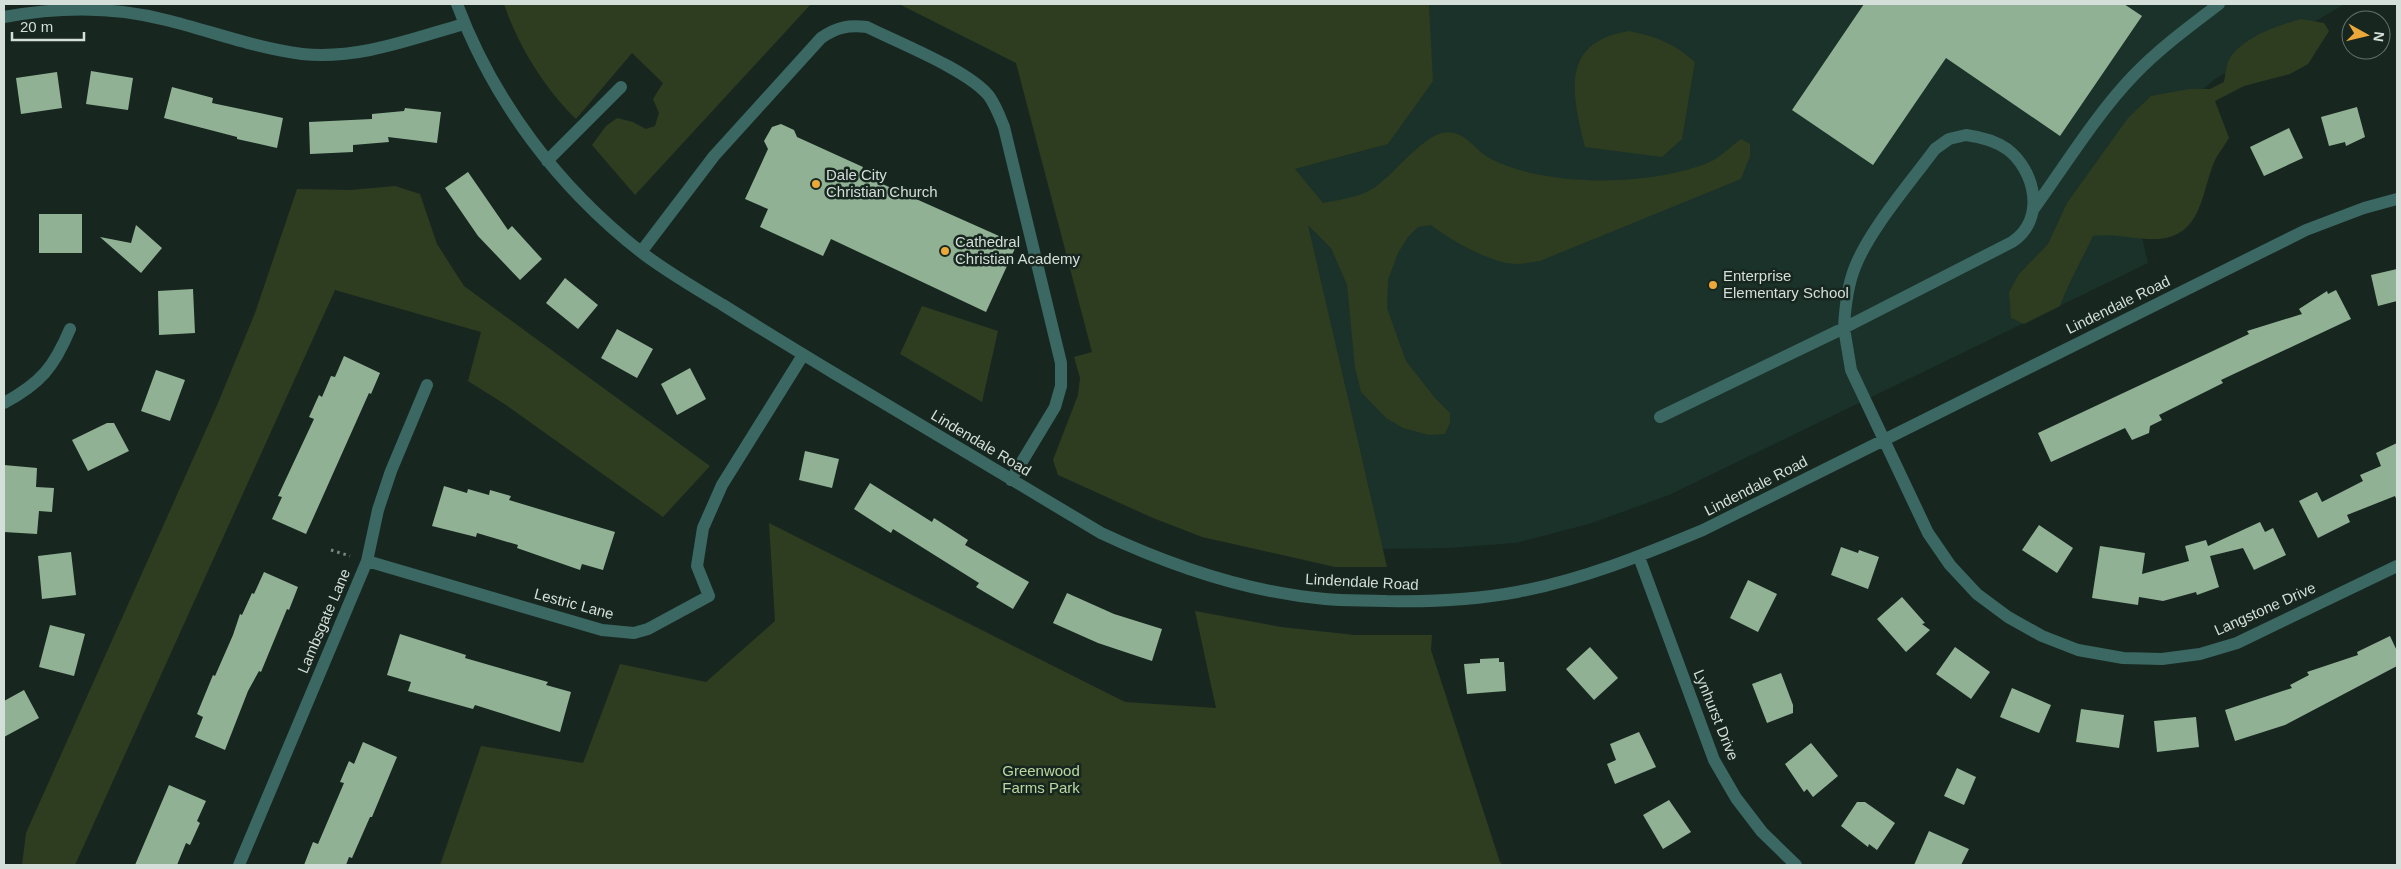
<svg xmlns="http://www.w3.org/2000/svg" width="2401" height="869" font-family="Helvetica,sans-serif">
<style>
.built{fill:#1a3229}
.green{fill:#2e3c20}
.building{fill:#91b195}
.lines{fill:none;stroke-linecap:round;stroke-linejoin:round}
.path{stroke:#7b8882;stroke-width:3;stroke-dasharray:2.5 4;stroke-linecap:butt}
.minor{stroke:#3b6862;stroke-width:12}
.poi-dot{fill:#eca93a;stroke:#172720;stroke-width:2}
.labels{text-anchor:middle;stroke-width:5;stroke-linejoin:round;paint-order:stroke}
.poi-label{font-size:15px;fill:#d5dfda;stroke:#172720;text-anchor:start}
.street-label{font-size:15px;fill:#d5dfda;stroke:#172720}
.park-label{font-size:15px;fill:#bbd8a0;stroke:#172720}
</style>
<rect width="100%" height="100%" fill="#172720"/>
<!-- built -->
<path class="built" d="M 1429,4 L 2345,4 L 2215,79 L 2123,157 L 2148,263 L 1669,495 L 1589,524 L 1515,543 L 1449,548 L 1381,549 L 1295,169 L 1388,144 L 1432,81 Z"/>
<!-- green -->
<path class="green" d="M 504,4 L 811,4 L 635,195 L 592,145 L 606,126 L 617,118 L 633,122 L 646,129 L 655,126 L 659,113 L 653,99 L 663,83 L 632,53 L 576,119 C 545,89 518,46 504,4 Z
M 899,4 L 1429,4 L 1433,81 L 1388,144 L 1295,169 L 1323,203 C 1339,200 1360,197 1374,188 C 1393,175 1421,138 1442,133 C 1464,128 1474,150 1491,159 C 1548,188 1652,186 1710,162 C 1721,157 1731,146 1741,139 L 1750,144 L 1750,156 L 1741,179 L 1540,261 C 1532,262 1524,264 1516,264 C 1492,264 1450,240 1431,225 L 1418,227 L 1408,237 L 1398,253 L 1388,280 L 1387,308 L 1406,361 L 1435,398 L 1450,413 L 1450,423 L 1445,434 L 1429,435 L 1403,428 L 1386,418 L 1361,392 L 1355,367 L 1347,285 L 1331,248 L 1308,225 L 1387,567 L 1335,567 L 1202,537 L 1153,518 L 1058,475 L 1053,460 L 1078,395 L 1080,378 L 1074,357 L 1092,352 L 1016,63 Z
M 2301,19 L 2324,23 L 2329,31 L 2308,64 L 2290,74 L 2244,86 L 2215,101 L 2229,138 C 2225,145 2220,151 2216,158 C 2201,189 2204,236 2158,239 C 2136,240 2115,233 2093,236 C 2082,260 2069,281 2060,306 L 2024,324 L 2011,318 L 2009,292 L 2019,274 L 2048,244 L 2067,203 L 2128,118 L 2151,96 L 2189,89 L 2210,89 L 2224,82 C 2225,76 2226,68 2228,62 C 2238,39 2278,25 2301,19 Z
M 1629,31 C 1658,37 1673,43 1695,62 L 1682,139 L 1662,157 L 1585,147 C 1572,95 1559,42 1629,31 Z
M 395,186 L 420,194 L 437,244 L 464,286 L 710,466 L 663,517 L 506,405 L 468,381 L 481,332 L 335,290 L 75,865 L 22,865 L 26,833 L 218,403 L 255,313 L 297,189 L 351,190 Z
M 922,306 L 998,331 L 982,402 L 900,354 Z
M 769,523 L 1125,702 L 1216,708 L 1195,611 L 1281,627 L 1355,635 L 1432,635 L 1431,650 L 1500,862 L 1503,865 L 440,865 L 481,746 L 583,763 L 620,664 L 706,682 L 775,621 Z"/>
<!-- building -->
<path class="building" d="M 1864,4 L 2124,4 L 2142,16 L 2060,136 L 1946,58 L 1873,165 L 1792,110 Z
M 91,71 L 133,78 L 128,110 L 86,104 Z
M 57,72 L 62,108 L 21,114 L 16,78 Z
M 172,87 L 213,98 L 212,103 L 283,118 L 277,148 L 237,139 L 237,137 L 164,118 Z
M 2357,107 L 2365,137 L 2346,146 L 2345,142 L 2329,146 L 2321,117 Z
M 405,108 L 441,112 L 437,143 L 388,137 L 389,142 L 353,145 L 353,152 L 310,154 L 309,122 L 372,119 L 372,114 L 404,111 Z
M 781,124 L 794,130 L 797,137 L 863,167 L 860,174 L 1017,244 L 986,312 L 831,239 L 823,256 L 760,227 L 768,209 L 745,199 L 768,149 L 764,141 L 772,127 Z
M 2289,128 L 2303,158 L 2264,176 L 2250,147 Z
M 468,172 L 508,230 L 512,226 L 542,259 L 520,280 L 478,236 L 445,188 Z
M 39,214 L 82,214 L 82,253 L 39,253 Z
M 136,225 L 162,248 L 141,273 L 100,237 L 131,243 Z
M 2397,269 L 2397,301 L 2378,306 L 2371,275 Z
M 565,278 L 598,305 L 578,329 L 546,303 Z
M 193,289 L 195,333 L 159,335 L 158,291 Z
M 2336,290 L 2351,319 L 2221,380 L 2223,383 L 2159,415 L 2162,420 L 2150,426 L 2149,433 L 2132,440 L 2125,428 L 2051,462 L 2038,433 L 2249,334 L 2247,331 L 2302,314 L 2299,309 L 2327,291 L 2328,294 Z
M 617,329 L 653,349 L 637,378 L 601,358 Z
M 344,356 L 380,373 L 371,394 L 369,393 L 306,534 L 272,519 L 282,497 L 278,496 L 314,419 L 309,417 L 319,395 L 322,397 L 331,376 L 335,377 Z
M 690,368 L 706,399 L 677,415 L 661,384 Z
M 156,370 L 185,380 L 170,421 L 141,411 Z
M 107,423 L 114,423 L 129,451 L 88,471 L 72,440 Z
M 2397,443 L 2397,501 L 2395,496 L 2347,515 L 2350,522 L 2318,538 L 2299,501 L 2317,492 L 2322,502 L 2363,481 L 2360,475 L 2381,466 L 2376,453 Z
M 805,451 L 839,459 L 832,488 L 799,480 Z
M 4,465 L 37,468 L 36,487 L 54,488 L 52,512 L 39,511 L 37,534 L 4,532 Z
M 870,483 L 932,522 L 934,518 L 968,540 L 965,545 L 1029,582 L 1013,609 L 976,587 L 979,583 L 893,529 L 891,533 L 854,509 Z
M 444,486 L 467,493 L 468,489 L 489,495 L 490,490 L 511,496 L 509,500 L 615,532 L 603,570 L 582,564 L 580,570 L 517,548 L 518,545 L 477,533 L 476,537 L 432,526 Z
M 2260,522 L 2265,532 L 2273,528 L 2286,555 L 2254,570 L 2243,548 L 2210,556 L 2219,587 L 2197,595 L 2196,592 L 2163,601 L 2139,597 L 2138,605 L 2092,598 L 2100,546 L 2145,553 L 2142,574 L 2189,561 L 2185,546 L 2206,540 L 2208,546 Z
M 2039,525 L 2073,548 L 2057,573 L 2022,550 Z
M 1841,547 L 1858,553 L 1859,550 L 1879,557 L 1868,589 L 1831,575 Z
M 71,552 L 76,595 L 42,599 L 38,556 Z
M 264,572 L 298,587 L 289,610 L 287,609 L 261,672 L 259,671 L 248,691 L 225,750 L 195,737 L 203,717 L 197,714 L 213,675 L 215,676 L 233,635 L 240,614 L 242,615 L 252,593 L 254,594 Z
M 1748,580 L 1777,594 L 1758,632 L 1730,618 Z
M 1067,593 L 1114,614 L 1162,629 L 1152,661 L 1098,643 L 1053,623 Z
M 1902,597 L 1925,623 L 1922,624 L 1930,630 L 1906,652 L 1877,619 Z
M 50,625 L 85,634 L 74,676 L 39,667 Z
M 400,634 L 466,655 L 465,658 L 548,682 L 546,685 L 571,692 L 560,732 L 475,705 L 473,709 L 408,691 L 411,682 L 387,675 Z
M 2390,636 L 2397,651 L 2397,666 L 2285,725 L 2235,741 L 2225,710 L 2292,688 L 2290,685 L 2309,675 L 2307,672 L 2358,655 L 2357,652 Z
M 1590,647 L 1618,678 L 1594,700 L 1566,669 Z
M 1955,647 L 1990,672 L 1971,699 L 1936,674 Z
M 1499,658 L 1499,662 L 1504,662 L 1506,691 L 1467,694 L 1464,664 L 1480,663 L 1480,659 Z
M 1781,673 L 1793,705 L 1793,713 L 1767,723 L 1752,684 Z
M 2012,688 L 2051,705 L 2039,733 L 2000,717 Z
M 24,690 L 39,718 L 4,737 L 4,701 Z
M 2081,709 L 2124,715 L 2119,748 L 2076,742 Z
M 2196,717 L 2199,747 L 2157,752 L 2154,721 Z
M 1639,732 L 1656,767 L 1615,784 L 1607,764 L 1616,760 L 1610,744 Z
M 363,742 L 397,757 L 372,817 L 370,817 L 352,858 L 349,857 L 346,865 L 304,865 L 313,842 L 318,844 L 344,783 L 340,782 L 349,761 L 354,764 Z
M 1811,743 L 1838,776 L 1813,797 L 1807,789 L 1804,792 L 1785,764 Z
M 1957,768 L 1976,777 L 1964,805 L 1944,796 Z
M 169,785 L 206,801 L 197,821 L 200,823 L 190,845 L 186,843 L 177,865 L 135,865 Z
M 1669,800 L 1691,832 L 1663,849 L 1643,815 Z
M 1857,802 L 1865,802 L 1895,823 L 1877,850 L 1869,844 L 1868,847 L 1841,826 Z
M 1929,831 L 1969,849 L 1961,865 L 1914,865 Z"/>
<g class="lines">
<!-- path -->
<path class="path" d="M 331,550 L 350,556"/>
<!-- minor -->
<path class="minor" d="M 457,4 C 494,102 558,187 641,252 C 667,272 695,288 723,305 C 761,329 799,352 837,375 C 925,428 1013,481 1101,533 C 1171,566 1247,592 1325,599 C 1345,601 1365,600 1386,601 C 1430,602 1474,600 1517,592 C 1582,580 1643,555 1703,530 L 2306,230 L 2364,208 L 2397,199
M 4,17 C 57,7 113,6 166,20 C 211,31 255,48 302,54 C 358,60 411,39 464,24
M 1966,135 C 1981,137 1994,140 2007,149 C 2036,171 2046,220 2012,242 L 1844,328 C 1845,307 1847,287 1855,267 C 1870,229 1910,183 1935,149 L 1949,139 Z
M 547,161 L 621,87
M 2033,210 C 2064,167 2098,112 2134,75 C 2160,48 2190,26 2219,4
M 641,252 L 714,156 L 821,38 C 837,27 848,25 867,27 C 899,43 968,70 989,96 C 996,106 1000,117 1004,127 L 1061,363 L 1061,386 L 1055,407 L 1011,480
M 4,403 C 41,383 54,367 70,329
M 1660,417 L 1844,328 L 1851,370 L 1928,533 L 1950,565 L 1977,594 L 2008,617 L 2042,636 L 2078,650 L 2123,658 L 2162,659 L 2200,654 L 2237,643 L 2397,566
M 1639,557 L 1714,760 L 1736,798 L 1762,832 L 1796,865
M 367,561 L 602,630 L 634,633 L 648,629 L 709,596 L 697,566 L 703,528 L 722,485 L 803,355
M 239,865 L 367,561 L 378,510 L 391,471 L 427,385"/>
</g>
<!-- markers -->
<g class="poi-dot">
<circle cx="816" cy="184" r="5"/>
<circle cx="945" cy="251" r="5"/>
<circle cx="1713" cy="285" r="5"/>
</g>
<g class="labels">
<!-- poi labels -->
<g class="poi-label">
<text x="826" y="180">Dale City<tspan x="826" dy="17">Christian Church</tspan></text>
<text x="955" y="247">Cathedral<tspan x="955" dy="17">Christian Academy</tspan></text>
<text x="1723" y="281">Enterprise<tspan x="1723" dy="17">Elementary School</tspan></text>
</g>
<!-- street labels -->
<g class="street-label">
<text transform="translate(2118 305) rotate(-26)" y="5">Lindendale Road</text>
<text transform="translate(981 443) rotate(31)" y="5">Lindendale Road</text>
<text transform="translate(1756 486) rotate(-27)" y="5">Lindendale Road</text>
<text transform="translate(1362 582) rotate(3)" y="5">Lindendale Road</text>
<text transform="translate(574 604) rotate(15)" y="5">Lestric Lane</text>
<text transform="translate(2265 609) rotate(-24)" y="5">Langstone Drive</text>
<text transform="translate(324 621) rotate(-67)" y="5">Lambsgate Lane</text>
<text transform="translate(1716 715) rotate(68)" y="5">Lynhurst Drive</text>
</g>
<!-- park labels -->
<g class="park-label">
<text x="1041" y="776">Greenwood<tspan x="1041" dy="17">Farms Park</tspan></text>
</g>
</g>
<!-- border -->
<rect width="2401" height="869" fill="none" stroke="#d5dfda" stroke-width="10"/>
<!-- north arrow -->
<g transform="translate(2366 35) rotate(98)"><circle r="24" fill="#172720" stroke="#63716a"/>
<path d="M0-4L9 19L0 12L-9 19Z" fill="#eca93a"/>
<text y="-8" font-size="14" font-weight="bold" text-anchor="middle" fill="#d5dfda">N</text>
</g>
<!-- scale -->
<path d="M12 32v8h72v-8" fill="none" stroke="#d5dfda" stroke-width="2.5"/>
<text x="20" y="32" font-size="15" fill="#d5dfda" stroke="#172720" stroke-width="4" paint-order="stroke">20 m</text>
</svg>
